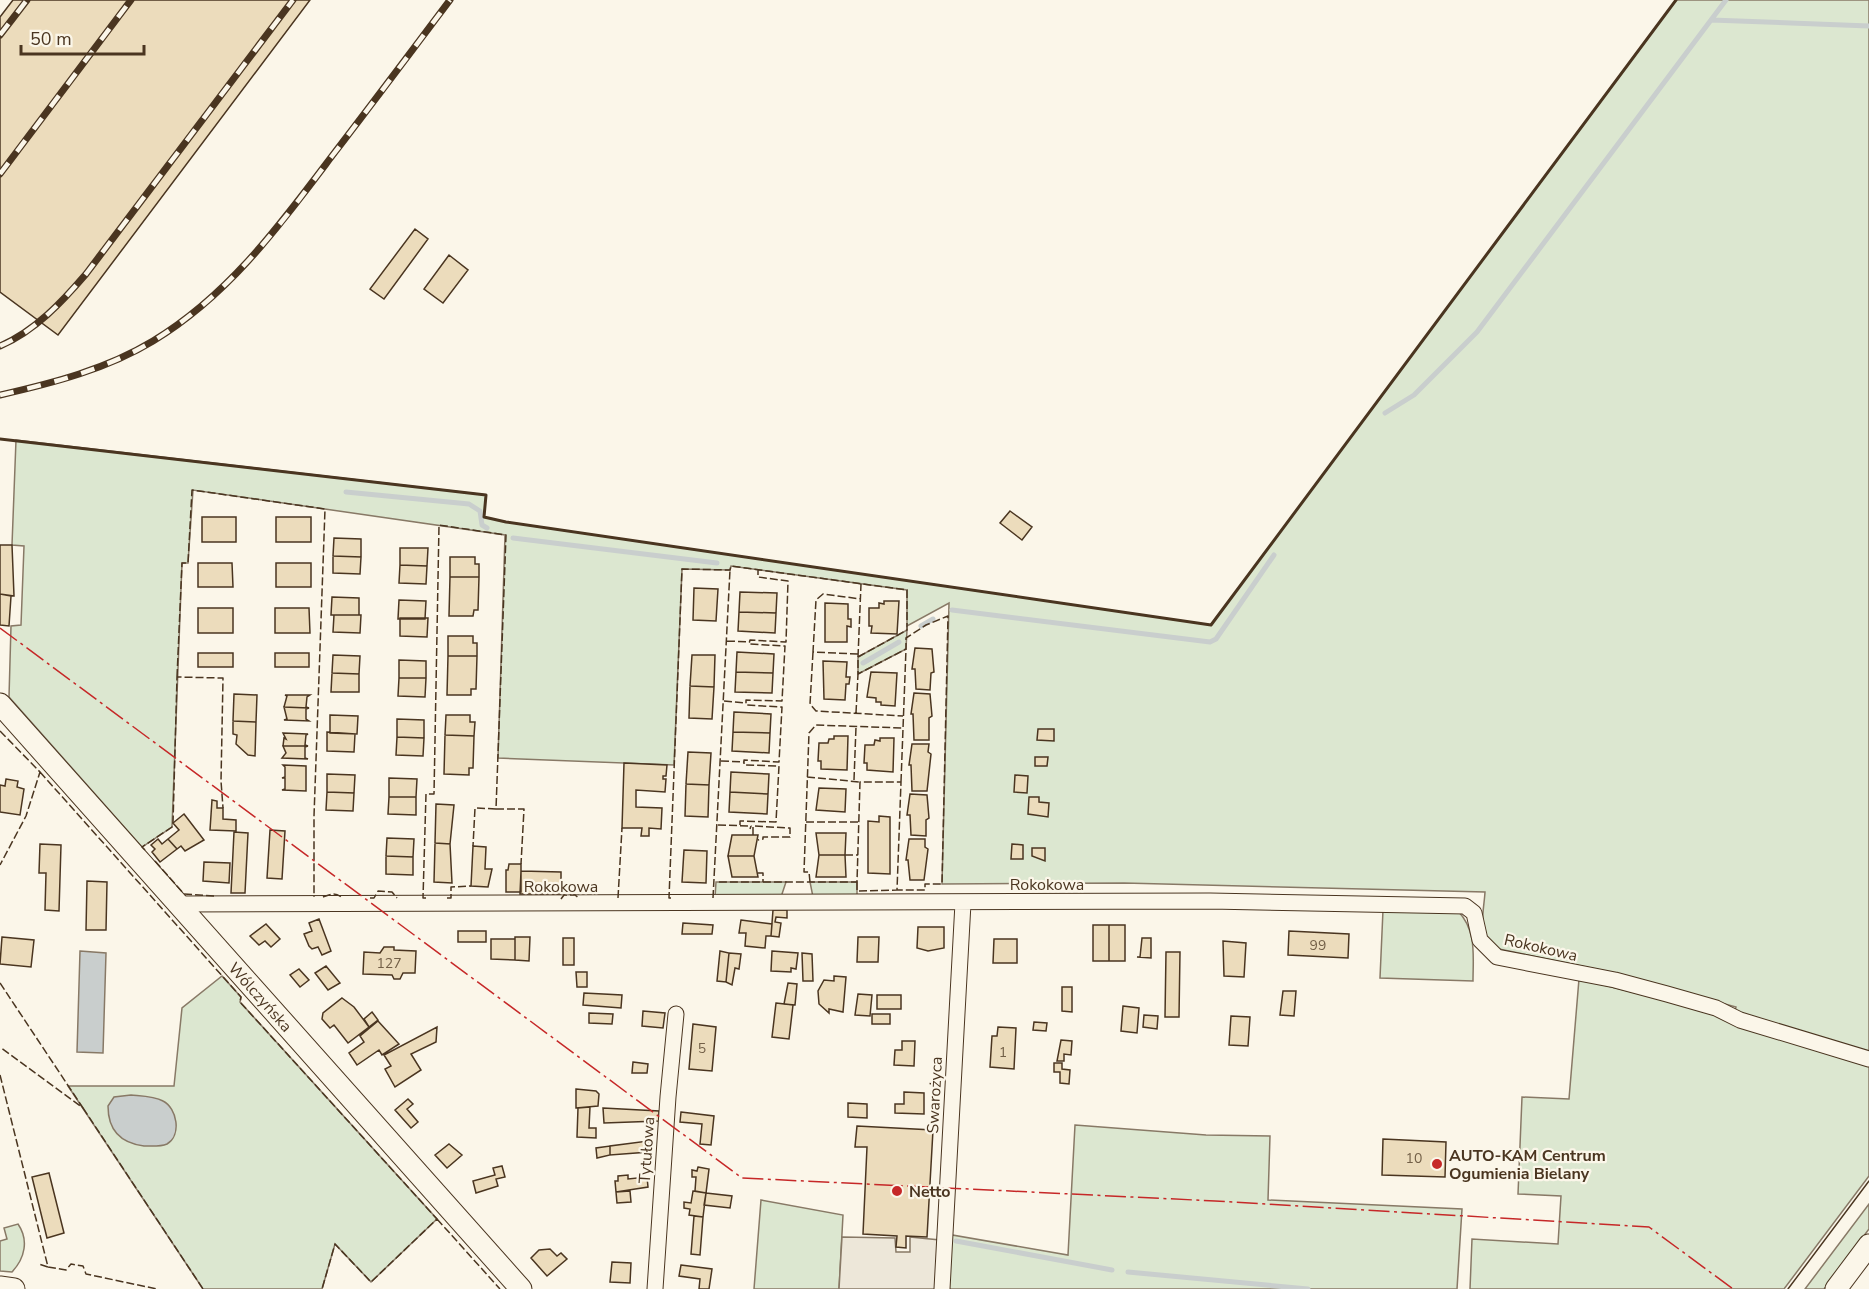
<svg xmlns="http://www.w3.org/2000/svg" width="1869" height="1289" font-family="'Nunito Sans',sans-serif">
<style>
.green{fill:#dce7d0;stroke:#887966;stroke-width:1.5}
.parking{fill:#ede7d9;stroke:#887966;stroke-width:1.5}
.water{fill:#c9cecd;stroke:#887966;stroke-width:1.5}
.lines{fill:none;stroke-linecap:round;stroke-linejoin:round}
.stream{stroke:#c9cecd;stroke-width:5}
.building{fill:#ecdcbc;stroke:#4a3520;stroke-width:1.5}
.street-casing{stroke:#4a3520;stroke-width:17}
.secondary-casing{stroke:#4a3520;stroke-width:23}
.street{stroke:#fbf6e9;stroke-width:15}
.secondary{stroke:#fbf6e9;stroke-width:21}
.tram{stroke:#4a3520;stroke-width:1.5}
.rail-casing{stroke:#4a3520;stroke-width:7}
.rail{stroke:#fbf6e9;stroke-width:4.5;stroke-dasharray:14;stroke-linecap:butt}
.fence{stroke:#4a3520;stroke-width:1.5;stroke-dasharray:8 3;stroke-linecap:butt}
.wall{stroke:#4a3520;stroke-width:3}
.power{stroke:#c62828;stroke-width:1.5;stroke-dasharray:21 4.5 3 4.5;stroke-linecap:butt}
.poi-dot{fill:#c62828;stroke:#fbf6e9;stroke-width:2}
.labels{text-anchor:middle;stroke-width:4.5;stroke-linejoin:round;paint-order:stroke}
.number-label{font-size:14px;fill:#725f47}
.street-label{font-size:16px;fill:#4a3520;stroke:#fbf6e9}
.poi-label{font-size:16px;font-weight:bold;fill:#4a3520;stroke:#fbf6e9;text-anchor:start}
</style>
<rect width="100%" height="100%" fill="#fbf6e9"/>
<!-- green -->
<path class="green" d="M 1676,0 L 1869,0 L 1869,1054 L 1735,1011 L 1736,1007 L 1605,971 L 1499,949 C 1475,939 1484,912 1485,892 L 1124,883 L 942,884 L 949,603 L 907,626 L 907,590 L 731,566 L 730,570 L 682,569 L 674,765 L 498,758 L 505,535 L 193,490 L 188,563 L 182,563 L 172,827 L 142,847 L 9,697 L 11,626 L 21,625 L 24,546 L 12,545 L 16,440 L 486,495 L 484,517 L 506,522 L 1211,625 Z
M 907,630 L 906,649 L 858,674 L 858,657 Z
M 716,882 L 786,882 L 781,897 L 715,898 Z
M 810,882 L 857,882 L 857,897 L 813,897 Z
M 1383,910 L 1458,911 C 1477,931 1473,956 1473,981 L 1380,978 Z
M 222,976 L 241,997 L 240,1002 L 437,1219 L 371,1282 L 335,1244 L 322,1289 L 203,1289 L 68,1086 L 174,1086 L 182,1008 Z
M 1579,979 L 1726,1015 L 1869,1064 L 1869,1176 L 1784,1289 L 1470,1289 L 1472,1239 L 1558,1244 L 1561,1196 L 1518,1194 L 1522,1097 L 1569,1099 Z
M 1075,1125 L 1206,1135 L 1270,1136 L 1268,1200 L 1462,1209 L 1457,1289 L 948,1289 L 952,1235 L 1068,1255 Z
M 761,1200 L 843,1215 L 839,1289 L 754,1289 Z
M 1869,1204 L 1869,1229 L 1824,1289 L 1805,1289 Z
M 18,1224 C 29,1240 25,1258 12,1272 L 0,1271 L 0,1241 L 7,1239 L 4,1228 Z"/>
<!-- parking -->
<path class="parking" d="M 842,1237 L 895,1238 L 896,1252 L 910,1252 L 910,1237 L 940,1240 L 936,1289 L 839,1289 Z"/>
<!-- water -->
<path class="water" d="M 80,951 L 106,953 L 103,1053 L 77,1052 Z
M 131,1095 C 141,1096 154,1096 163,1101 C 177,1108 182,1135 167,1144 C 160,1147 151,1146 144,1146 C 120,1143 108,1129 108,1106 L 114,1097 Z"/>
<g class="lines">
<!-- stream -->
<path class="stream" d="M 1711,20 L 1869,26
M 1385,413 L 1414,395 L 1477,332 L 1726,0
M 346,492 L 469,504 L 480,511 L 482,525 L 487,528
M 513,538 L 717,563
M 952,610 L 1210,642 L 1216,639 L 1274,555
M 921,626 L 933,619
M 863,663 L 899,642
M 956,1241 L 1112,1270
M 1128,1272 L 1308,1289"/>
</g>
<!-- building -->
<path class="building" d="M 13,0 L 310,0 L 58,335 L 0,292 L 0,17 Z
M 415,229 L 428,239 L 384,299 L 370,289 Z
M 449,255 L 468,270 L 443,303 L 424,289 Z
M 1010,511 L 1032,527 L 1022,540 L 1000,523 Z
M 202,517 L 236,517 L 236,542 L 202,542 Z
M 276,517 L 311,517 L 311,542 L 276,542 Z
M 334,538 L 361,539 L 361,557 L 333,556 Z
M 0,545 L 12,545 L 14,596 L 0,594 Z
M 400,548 L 428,548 L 427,566 L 400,565 Z
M 333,556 L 361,557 L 360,574 L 333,573 Z
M 450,557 L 475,557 L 475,564 L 479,564 L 479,577 L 450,577 Z
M 198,563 L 232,563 L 233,587 L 198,587 Z
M 276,563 L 311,563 L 311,587 L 276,587 Z
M 400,565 L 427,566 L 426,584 L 399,583 Z
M 450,577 L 479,577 L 478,610 L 474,610 L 473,616 L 449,616 Z
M 694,588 L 718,589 L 716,621 L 693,620 Z
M 740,592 L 777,593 L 776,613 L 739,612 Z
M 0,594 L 11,596 L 9,626 L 0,625 Z
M 332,597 L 359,598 L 359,615 L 331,615 Z
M 399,600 L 426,601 L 425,619 L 398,619 Z
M 884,601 L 899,601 L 897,634 L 871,633 L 872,626 L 869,626 L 869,608 L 879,608 L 879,603 L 884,604 Z
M 825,603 L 848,604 L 848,619 L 851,619 L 851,627 L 847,626 L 847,642 L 825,642 Z
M 198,608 L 233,608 L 233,633 L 198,633 Z
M 275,608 L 309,608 L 310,633 L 275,633 Z
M 739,612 L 776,613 L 775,633 L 738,631 Z
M 334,615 L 361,615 L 360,633 L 333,632 Z
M 428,618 L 427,637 L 400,636 L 400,618 Z
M 448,636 L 473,636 L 473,643 L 477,643 L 477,656 L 448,656 Z
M 915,648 L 932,649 L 934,672 L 931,673 L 930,690 L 916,689 L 915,669 L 912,669 Z
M 737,652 L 774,654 L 773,673 L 736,672 Z
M 198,653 L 233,653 L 233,667 L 198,667 Z
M 275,653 L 309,653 L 309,667 L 275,667 Z
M 333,655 L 360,656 L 359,674 L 332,673 Z
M 692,655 L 715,655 L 714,687 L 690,686 Z
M 448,656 L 477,656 L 476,689 L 471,689 L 471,695 L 447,695 Z
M 399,660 L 426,661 L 426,678 L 399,678 Z
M 823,661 L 847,662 L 846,677 L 850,677 L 849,684 L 846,684 L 845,700 L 824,699 Z
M 736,672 L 773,673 L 772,693 L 735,692 Z
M 871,672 L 897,673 L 895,706 L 881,705 L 881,702 L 876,702 L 876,698 L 867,697 Z
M 332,673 L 359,674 L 359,692 L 331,692 Z
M 399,678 L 426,678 L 425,697 L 398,696 Z
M 690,686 L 714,687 L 712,719 L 689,718 Z
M 914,693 L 930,694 L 932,716 L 929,718 L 929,740 L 914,740 L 913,714 L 911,714 Z
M 234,694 L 257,695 L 256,722 L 233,721 Z
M 285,695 L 310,695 L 307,697 L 306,707 L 309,708 L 284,707 L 287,696 Z
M 284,707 L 309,708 L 306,709 L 306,719 L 309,721 L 284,720 L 287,719 Z
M 734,712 L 771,714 L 770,733 L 733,732 Z
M 330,715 L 358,716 L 357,734 L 330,733 Z
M 446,715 L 470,715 L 470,722 L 475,722 L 474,736 L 445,735 Z
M 397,719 L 424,720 L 424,738 L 397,737 Z
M 233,721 L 256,722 L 255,756 L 248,755 L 236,744 L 237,735 L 233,734 Z
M 1038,729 L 1054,729 L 1054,741 L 1037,740 Z
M 327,732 L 355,734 L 354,752 L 327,751 Z
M 733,732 L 770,733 L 769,753 L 732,751 Z
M 283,733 L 308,734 L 306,735 L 305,745 L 308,746 L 283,746 L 284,738 L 286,739 Z
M 445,735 L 474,736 L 473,768 L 469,768 L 469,775 L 444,774 Z
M 834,736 L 848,736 L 847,770 L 821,769 L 821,761 L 818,761 L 819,743 L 828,743 L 829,739 L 834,739 Z
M 397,737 L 424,738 L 423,756 L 396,755 Z
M 880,738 L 894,738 L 893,772 L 867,770 L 867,763 L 864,763 L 865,745 L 874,745 L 875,740 L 880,741 Z
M 912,744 L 929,744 L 928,752 L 931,754 L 927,791 L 912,791 L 911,765 L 909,765 Z
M 283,746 L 308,746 L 305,747 L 305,758 L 308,759 L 282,758 L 286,753 Z
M 688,752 L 711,753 L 709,785 L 686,784 Z
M 1035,757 L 1048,757 L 1047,766 L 1035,766 Z
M 624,763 L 667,765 L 666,776 L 663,776 L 663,779 L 666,779 L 665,792 L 636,790 L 636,807 L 662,808 L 661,829 L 649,828 L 649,836 L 641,836 L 642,828 L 622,828 Z
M 283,765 L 306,766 L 306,791 L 282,790 L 285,789 L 285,778 L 282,778 L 285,777 L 285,767 Z
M 731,772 L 769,774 L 768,794 L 730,792 Z
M 327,774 L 355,775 L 354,793 L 327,792 Z
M 1015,775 L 1028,776 L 1027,793 L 1014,792 Z
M 389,778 L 417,779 L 416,797 L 389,797 Z
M 6,779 L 18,781 L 17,787 L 24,789 L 20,815 L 0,812 L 0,785 L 5,786 Z
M 686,784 L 709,785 L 708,817 L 685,816 Z
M 819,788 L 846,789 L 845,812 L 816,810 Z
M 327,792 L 354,793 L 353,811 L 326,810 Z
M 730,792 L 768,794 L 767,814 L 729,812 Z
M 910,794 L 927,795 L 929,818 L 926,820 L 926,836 L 911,835 L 910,815 L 907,815 Z
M 389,797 L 416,797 L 416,815 L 388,814 Z
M 1029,797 L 1039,797 L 1039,802 L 1049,803 L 1048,817 L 1028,814 Z
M 212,800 L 217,801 L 217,808 L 223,808 L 223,819 L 236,820 L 236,831 L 210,830 Z
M 436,804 L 454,805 L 450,844 L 435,843 Z
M 184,814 L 204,840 L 185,851 L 181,846 L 177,849 L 168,839 L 179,830 L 173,823 Z
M 879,816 L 890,817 L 890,874 L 868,873 L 868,821 L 879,822 Z
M 270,830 L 285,831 L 282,879 L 267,878 Z
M 234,832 L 248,833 L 245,893 L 231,893 Z
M 816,833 L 846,833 L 845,855 L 819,855 Z
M 732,835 L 758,835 L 754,856 L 728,856 Z
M 387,838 L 414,839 L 413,857 L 386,856 Z
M 158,839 L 162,844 L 168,839 L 177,849 L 160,862 L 152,852 L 155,849 L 151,845 Z
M 909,839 L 925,839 L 925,847 L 928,849 L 924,880 L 910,880 L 908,860 L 906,860 Z
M 435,843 L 450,844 L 452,883 L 434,882 Z
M 40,844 L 61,845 L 59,911 L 45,910 L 46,873 L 39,873 Z
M 1012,844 L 1023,845 L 1023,859 L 1011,859 Z
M 473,846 L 486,847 L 485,869 L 492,869 L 488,887 L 471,886 Z
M 1032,848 L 1045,848 L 1045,861 L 1032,856 Z
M 684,850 L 707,851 L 706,883 L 682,882 Z
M 819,855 L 845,855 L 846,877 L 816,877 Z
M 386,856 L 413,857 L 413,875 L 386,874 Z
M 728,856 L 754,856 L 758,877 L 732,877 Z
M 204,862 L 230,863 L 229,883 L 203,881 Z
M 509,864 L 521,864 L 521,892 L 506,892 L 506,870 L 508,870 Z
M 521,871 L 561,872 L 561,894 L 520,894 Z
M 87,881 L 107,882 L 106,930 L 86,930 Z
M 773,910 L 787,910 L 787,918 L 776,917 L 775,922 L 781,923 L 779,937 L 771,936 Z
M 319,919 L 331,951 L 322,955 L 318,947 L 312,949 L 309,946 L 304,934 L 312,931 L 309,923 Z
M 741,920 L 772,924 L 771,936 L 766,936 L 765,948 L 745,946 L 746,933 L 739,933 Z
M 683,923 L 713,925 L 712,934 L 682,934 Z
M 266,924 L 280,939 L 271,947 L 265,941 L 259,945 L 250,936 Z
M 1093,925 L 1109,925 L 1109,961 L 1093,961 Z
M 1109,925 L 1125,925 L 1125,961 L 1109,961 Z
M 918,927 L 944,927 L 944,948 L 928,951 L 917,948 Z
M 458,931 L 486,931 L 486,942 L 458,942 Z
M 1289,931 L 1349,934 L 1348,958 L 1288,955 Z
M 2,937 L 34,940 L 31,967 L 0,964 Z
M 515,937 L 530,937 L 529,961 L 515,960 Z
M 858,937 L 879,937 L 878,962 L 857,962 Z
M 563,938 L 574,938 L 574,965 L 563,965 Z
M 1142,938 L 1151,938 L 1151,958 L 1137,957 L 1140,957 Z
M 491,939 L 515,939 L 515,960 L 491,959 Z
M 994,939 L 1017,939 L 1017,963 L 993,963 Z
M 1223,941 L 1246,943 L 1244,977 L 1224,976 Z
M 384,947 L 394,947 L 394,950 L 416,951 L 415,973 L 403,973 L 400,979 L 394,979 L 392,975 L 363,974 L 364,952 L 380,953 Z
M 720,951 L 729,953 L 726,982 L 717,981 Z
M 772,951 L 798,953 L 796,969 L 791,968 L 791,972 L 771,971 Z
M 1166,952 L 1180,952 L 1179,1017 L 1165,1017 Z
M 729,953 L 741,954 L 739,969 L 735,968 L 732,985 L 726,982 Z
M 802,953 L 812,954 L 813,981 L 803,981 Z
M 326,966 L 340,983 L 328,990 L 315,973 Z
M 299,969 L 309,980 L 300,987 L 290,975 Z
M 576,972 L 587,972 L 587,987 L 577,987 Z
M 834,976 L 846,977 L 843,1012 L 829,1009 L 829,1013 L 819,1004 L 818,991 L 824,980 L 834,981 Z
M 788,983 L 797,984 L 795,1005 L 784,1004 Z
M 1062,987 L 1072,987 L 1072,1012 L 1062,1011 Z
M 1283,991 L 1296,991 L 1294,1016 L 1280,1015 Z
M 584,993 L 622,995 L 621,1008 L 583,1005 Z
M 858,994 L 872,995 L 870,1016 L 855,1015 Z
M 877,995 L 901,995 L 901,1009 L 877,1009 Z
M 342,998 L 354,1007 L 369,1027 L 348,1043 L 334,1025 L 330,1028 L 322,1019 L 323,1013 Z
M 776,1003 L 793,1005 L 789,1039 L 772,1037 Z
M 1123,1006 L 1139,1008 L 1137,1033 L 1121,1031 Z
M 643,1011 L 665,1013 L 663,1028 L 642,1026 Z
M 372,1012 L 378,1020 L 369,1027 L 364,1019 Z
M 589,1013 L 613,1014 L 612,1024 L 589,1023 Z
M 872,1014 L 890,1014 L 890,1024 L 872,1024 Z
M 1144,1015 L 1158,1016 L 1157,1029 L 1143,1027 Z
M 1231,1016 L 1250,1017 L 1248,1046 L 1229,1045 Z
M 378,1021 L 399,1044 L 382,1055 L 379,1050 L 357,1065 L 349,1053 L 364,1042 L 360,1036 Z
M 1034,1022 L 1047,1023 L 1046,1031 L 1033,1030 Z
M 693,1024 L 716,1027 L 712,1071 L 689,1069 Z
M 437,1027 L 436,1042 L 411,1054 L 421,1070 L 395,1087 L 385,1069 L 391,1066 L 384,1055 Z
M 998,1027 L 1016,1028 L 1014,1069 L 990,1067 L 992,1036 L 997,1036 Z
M 1061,1040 L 1072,1041 L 1071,1055 L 1064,1054 L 1064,1061 L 1057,1061 Z
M 902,1041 L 915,1041 L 914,1066 L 894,1065 L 895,1050 L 902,1050 Z
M 633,1062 L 648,1064 L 647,1073 L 632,1073 Z
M 1054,1063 L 1062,1063 L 1062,1069 L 1070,1070 L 1069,1084 L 1060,1083 L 1060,1072 L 1054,1072 Z
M 576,1089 L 596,1091 L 599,1094 L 598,1106 L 576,1108 Z
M 904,1092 L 924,1093 L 924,1114 L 895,1113 L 895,1104 L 904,1104 Z
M 408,1099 L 413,1104 L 407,1109 L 418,1122 L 411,1128 L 395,1110 Z
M 848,1103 L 867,1104 L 867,1118 L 848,1117 Z
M 590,1107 L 589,1128 L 596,1128 L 596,1138 L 577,1137 L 578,1108 Z
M 603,1108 L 659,1111 L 659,1121 L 604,1123 Z
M 681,1112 L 714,1116 L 711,1145 L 700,1144 L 702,1124 L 680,1122 Z
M 857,1126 L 933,1130 L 927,1237 L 906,1236 L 906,1248 L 896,1247 L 897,1236 L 863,1234 L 867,1147 L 855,1147 Z
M 1383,1139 L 1446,1142 L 1445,1177 L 1382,1175 Z
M 648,1141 L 649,1152 L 610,1155 L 610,1146 Z
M 449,1144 L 462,1155 L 447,1168 L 435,1155 Z
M 610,1146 L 610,1155 L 597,1158 L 596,1148 Z
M 502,1166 L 505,1177 L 496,1179 L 498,1186 L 476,1193 L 473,1181 L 495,1175 L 493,1168 Z
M 698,1167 L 709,1169 L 706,1193 L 695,1191 L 696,1177 L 692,1177 L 692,1170 L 697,1171 Z
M 49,1173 L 64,1233 L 47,1238 L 32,1177 Z
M 628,1175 L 628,1179 L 647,1177 L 648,1187 L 616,1192 L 615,1181 L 618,1181 L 618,1176 Z
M 630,1191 L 631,1202 L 617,1203 L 616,1192 Z
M 693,1191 L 706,1193 L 703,1217 L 689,1215 L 690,1209 L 684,1208 L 684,1202 L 691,1203 Z
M 706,1193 L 732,1196 L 730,1208 L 704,1205 Z
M 694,1216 L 703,1217 L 700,1255 L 691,1254 Z
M 550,1249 L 557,1256 L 561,1253 L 567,1259 L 547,1276 L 531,1258 L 539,1250 Z
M 612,1262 L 631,1263 L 630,1283 L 610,1282 Z
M 681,1265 L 712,1269 L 709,1289 L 699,1289 L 700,1279 L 679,1276 Z"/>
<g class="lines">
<defs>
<path id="street" d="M 179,904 L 1210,901 L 1465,906 L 1474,913 L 1480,940 L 1497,957 L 1615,980 L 1667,994 L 1716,1008 L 1740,1020 L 1869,1059
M 655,1289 L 668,1097 L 676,1014
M 942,1289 L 963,903"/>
<g id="secondary">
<path id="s1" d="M 0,704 L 521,1289"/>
<path d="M 0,1287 L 14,1289"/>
<path d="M 1836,1289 L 1869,1245"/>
</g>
</defs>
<!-- street casing -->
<use href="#street" class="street-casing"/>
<!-- secondary casing -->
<use href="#secondary" class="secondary-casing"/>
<!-- street -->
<use href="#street" class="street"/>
<!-- secondary -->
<use href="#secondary" class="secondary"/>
<!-- tram -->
<path class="tram" d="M 1788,1289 L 1869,1181"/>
<defs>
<path id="rail" d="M 0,35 L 27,0
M 0,174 L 131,0
M 0,346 C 35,331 62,302 86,274 L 293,0
M 0,395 C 53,383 107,369 153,341 C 229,295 280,225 332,156 C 372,104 411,52 450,0"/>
</defs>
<!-- rail casing -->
<use href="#rail" class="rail-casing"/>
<!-- rail -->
<use href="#rail" class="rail"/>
<!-- fence -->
<path class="fence" d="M 727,641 L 750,642
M 813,652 L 810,704 L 816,711 L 903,716
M 858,654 L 813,652 L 816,600 L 823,594 L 861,599
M 858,657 L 861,584
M 177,677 L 182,563 L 188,563 L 192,490 L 325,509 L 314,816 L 314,897
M 724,701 L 746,703
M 856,713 L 858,674
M 0,731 L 40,772 L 26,816 L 0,865
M 721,761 L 744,762
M 40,772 L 241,997 L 240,1002 L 437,1219 L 371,1282 L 335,1244 L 322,1289
M 807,777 L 860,782
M 854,780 L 856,727
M 901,782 L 906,649
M 496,809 L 524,809 L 521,864
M 806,822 L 858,822
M 718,825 L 751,826 L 750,829
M 740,825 L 740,821 L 776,822 L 779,766 L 744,765 L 744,760 L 779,762 L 782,707 L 746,705 L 746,700 L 782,701 L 785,646 L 749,644 L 750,640 L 786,642 L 788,581 L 758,577 L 758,570
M 753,835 L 753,826 L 790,828 L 790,837 L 763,837 L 763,839 L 758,840
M 145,850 L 142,847 L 172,827 L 173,823 L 177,677 L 223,678 L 221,781 L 223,808
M 845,855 L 858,855
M 155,861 L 184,894 L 215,896
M 758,873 L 763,873 L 763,882
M 810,882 L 809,872 L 804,872 L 809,733 L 816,725 L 903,728
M 857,882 L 857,891 L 897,890
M 323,897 C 331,894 335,892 343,898
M 370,898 L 374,898 L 378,891 L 392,892 L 397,898
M 426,898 L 423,898 L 426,794 L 434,794 L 439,525 L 506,535 L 496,809 L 475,808 L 473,846
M 447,898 L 451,898 L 451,887 L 471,886
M 618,898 L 622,828
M 671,898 L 669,898 L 682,569 L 730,570 L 731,566 L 907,590 L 907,630 L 858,657 L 858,674 L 906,649 L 906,638 L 926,625 L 948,616 L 942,884 L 925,884 L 925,890 L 897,890 L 901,782 L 860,782 L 857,882 L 716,882
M 713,898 L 730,570
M 561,899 L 564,895 L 575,895 L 579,898
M 0,983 L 83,1108 L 0,1047
M 0,1075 L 48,1267 L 39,1264
M 83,1108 L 203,1289
M 437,1219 L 500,1289
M 48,1267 L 66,1270 L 71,1264 L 83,1266 L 86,1274 L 157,1289"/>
<!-- wall -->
<path class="wall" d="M 0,439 L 486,495 L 484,517 L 506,522 L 1211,625 L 1676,0"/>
<!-- power -->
<path class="power" d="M 0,628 L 742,1178 L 1215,1201 L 1649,1227 L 1733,1289"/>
</g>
<!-- markers -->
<g class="poi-dot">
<circle cx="1437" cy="1164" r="6"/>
<circle cx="897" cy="1191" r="6"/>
</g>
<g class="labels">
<!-- number labels -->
<g class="number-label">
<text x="1318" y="950">99</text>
<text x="389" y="968">127</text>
<text x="702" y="1053">5</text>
<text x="1003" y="1057">1</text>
<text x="1414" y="1163">10</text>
</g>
<!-- street labels -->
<g class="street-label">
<text x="1047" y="890">Rokokowa</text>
<text x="561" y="892">Rokokowa</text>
<text transform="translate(1541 947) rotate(13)" y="6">Rokokowa</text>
<text dy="6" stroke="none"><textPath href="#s1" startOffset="392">Wólczyńska</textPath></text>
<text transform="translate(934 1095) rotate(-87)" y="6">Swarożyca</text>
<text transform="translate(646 1150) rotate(-86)" y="6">Tytułowa</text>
</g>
<!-- poi labels -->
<g class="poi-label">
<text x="1449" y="1161">AUTO-KAM Centrum<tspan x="1449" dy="18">Ogumienia Bielany</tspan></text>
<text x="909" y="1197">Netto</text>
</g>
</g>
<!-- scale -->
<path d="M21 45v9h123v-9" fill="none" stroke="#4a3520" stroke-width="3"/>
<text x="30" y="45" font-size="18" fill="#4a3520" stroke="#fbf6e9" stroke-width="4.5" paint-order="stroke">50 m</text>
</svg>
